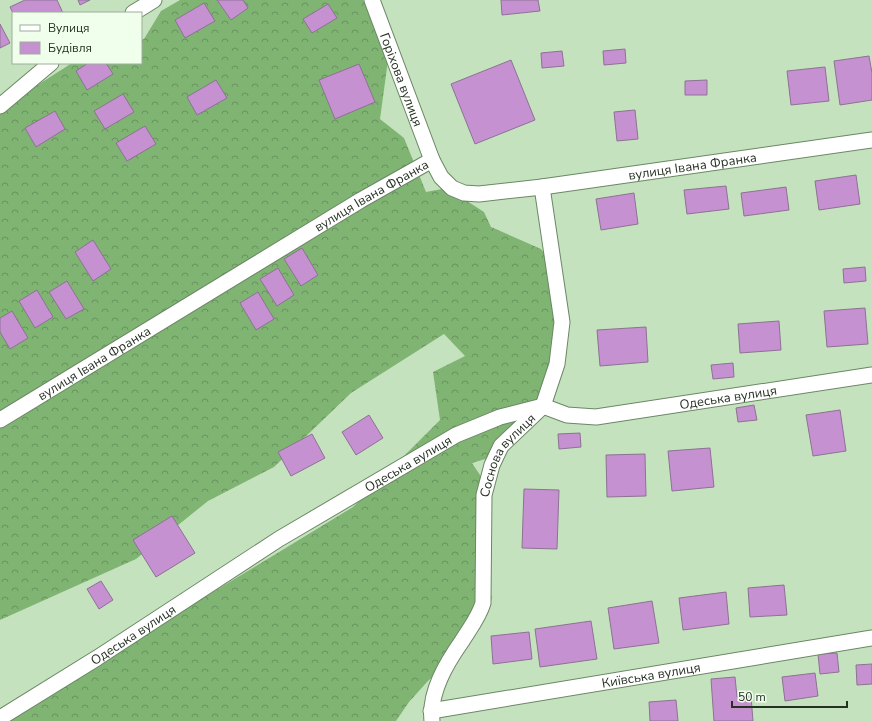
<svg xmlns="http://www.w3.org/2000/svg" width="872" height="721" font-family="'Nunito Sans',sans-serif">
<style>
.forest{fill:url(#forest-crowns)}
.building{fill:#c591d1;stroke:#8d7293}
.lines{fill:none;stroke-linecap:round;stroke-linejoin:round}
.minor-casing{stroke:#6b8765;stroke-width:17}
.minor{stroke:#fff;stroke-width:15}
.labels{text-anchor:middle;stroke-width:4;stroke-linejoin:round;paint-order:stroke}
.street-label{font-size:13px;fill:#263123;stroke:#efffec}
</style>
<defs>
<pattern id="forest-crowns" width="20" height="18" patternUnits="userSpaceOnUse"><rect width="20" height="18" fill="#7fb473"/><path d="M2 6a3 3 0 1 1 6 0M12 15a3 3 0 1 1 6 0" fill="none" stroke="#68935e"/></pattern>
</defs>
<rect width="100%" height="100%" fill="#c5e2be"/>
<!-- forest -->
<path class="forest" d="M 180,0 L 363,0 L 372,15 L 389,53 L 380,119 L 404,138 L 426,192 L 447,188 L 484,212 L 491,227 L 541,249 L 561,276 L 567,353 L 545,394 L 492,457 L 472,463 L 488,487 L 487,581 L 492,598 L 471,639 L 427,682 L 409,702 L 396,721 L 1,721 L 353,507 L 440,420 L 433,372 L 465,356 L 444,334 L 351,393 L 274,467 L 208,501 L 136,559 L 0,620 L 0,109 L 72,63 L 141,63 L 141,40 L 144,39 L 161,11 Z"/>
<!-- building -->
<path class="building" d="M 25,0 L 57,0 L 63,13 L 13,13 L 10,7 Z
M 78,0 L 90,0 L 80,5 Z
M 217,0 L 243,0 L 248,8 L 231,20 Z
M 501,0 L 538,0 L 540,11 L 502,15 Z
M 204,3 L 215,21 L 185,38 L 175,20 Z
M 328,4 L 337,18 L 312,33 L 303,19 Z
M 0,24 L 10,43 L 0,48 Z
M 625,49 L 626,63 L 604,65 L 603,51 Z
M 562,51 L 564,66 L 542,68 L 541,53 Z
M 869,56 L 872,73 L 872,100 L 840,105 L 834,61 Z
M 511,60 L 535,120 L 475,144 L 451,84 Z
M 88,63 L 106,63 L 113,74 L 87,90 L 76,71 Z
M 359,64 L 375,102 L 335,119 L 319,80 Z
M 825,67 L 829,101 L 791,105 L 787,71 Z
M 216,80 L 227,98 L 197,115 L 187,97 Z
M 707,80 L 707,95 L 685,95 L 685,81 Z
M 123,94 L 134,112 L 105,129 L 94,111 Z
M 635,110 L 638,139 L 617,141 L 614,112 Z
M 55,111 L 65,129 L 36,147 L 25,128 Z
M 145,126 L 156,144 L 127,161 L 116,143 Z
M 856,175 L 860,204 L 819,210 L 815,181 Z
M 726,186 L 729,209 L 687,214 L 684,190 Z
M 786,187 L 789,210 L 744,216 L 741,193 Z
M 634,193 L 638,224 L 601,230 L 596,199 Z
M 93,240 L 111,269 L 93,281 L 75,252 Z
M 302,248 L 318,275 L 301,286 L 284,259 Z
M 865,267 L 866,281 L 844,283 L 843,269 Z
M 278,268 L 294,295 L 277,306 L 260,279 Z
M 67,281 L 84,309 L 66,319 L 49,292 Z
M 37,290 L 53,317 L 35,328 L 19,301 Z
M 258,292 L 274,319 L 256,330 L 240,303 Z
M 865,308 L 868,344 L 827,347 L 824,311 Z
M 12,311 L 28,338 L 10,349 L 0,332 L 0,318 Z
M 779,321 L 781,350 L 740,353 L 738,324 Z
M 646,327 L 648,362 L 600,366 L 597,330 Z
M 733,363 L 734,377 L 713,379 L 711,365 Z
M 754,405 L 757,420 L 738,422 L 736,408 Z
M 840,410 L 846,451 L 813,456 L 806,415 Z
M 369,415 L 383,438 L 356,455 L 342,432 Z
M 580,433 L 581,447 L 559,449 L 558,434 Z
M 312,434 L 325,458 L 291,476 L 278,452 Z
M 710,448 L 714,487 L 672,491 L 668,451 Z
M 645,454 L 646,496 L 607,497 L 606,455 Z
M 524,489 L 559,490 L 557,549 L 522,548 Z
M 172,516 L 195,553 L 156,577 L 133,540 Z
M 101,581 L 113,600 L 99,609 L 87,589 Z
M 784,585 L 787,615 L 750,617 L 748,588 Z
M 726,592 L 729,624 L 683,630 L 679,598 Z
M 652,601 L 659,643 L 614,649 L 608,608 Z
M 591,621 L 597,659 L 540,667 L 535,629 Z
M 529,632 L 532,659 L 493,664 L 491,636 Z
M 837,653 L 839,672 L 820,674 L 818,654 Z
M 872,664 L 872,684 L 857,685 L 856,665 Z
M 815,673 L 818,696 L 785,701 L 782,677 Z
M 735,677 L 737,697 L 751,696 L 753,721 L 714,721 L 711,679 Z
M 676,700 L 678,721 L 650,721 L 649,702 Z"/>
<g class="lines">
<defs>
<g id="minor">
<path id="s1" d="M 372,0 L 432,160 L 441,177 L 452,188 L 464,193 L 479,194 L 542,187 L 872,140"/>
<path d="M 133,13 L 154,0"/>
<path d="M 0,106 L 51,63"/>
<path id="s2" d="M 0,420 L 361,200 L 432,160"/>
<path id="s3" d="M 431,711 L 872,638"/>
<path id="s4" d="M 0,718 L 97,658 L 279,539 L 456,435 L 500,417 L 543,406 L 567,415 L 596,417 L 872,375"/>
<path id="s5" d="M 432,721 C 429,692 446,664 462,641 C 470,628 479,617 483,603 L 484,495 L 492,465 L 501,446 L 543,406 L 557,364 L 562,322 L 542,187"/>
</g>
</defs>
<!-- minor casing -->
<use href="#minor" class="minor-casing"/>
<!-- minor -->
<use href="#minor" class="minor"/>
</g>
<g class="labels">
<!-- street labels -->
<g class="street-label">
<text dy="5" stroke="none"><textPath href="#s1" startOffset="85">Горіхова вулиця</textPath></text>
<text dy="5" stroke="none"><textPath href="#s1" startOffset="449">вулиця Івана Франка</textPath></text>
<text dy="5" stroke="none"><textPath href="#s2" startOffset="434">вулиця Івана Франка</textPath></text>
<text dy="5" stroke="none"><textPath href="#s2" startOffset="110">вулиця Івана Франка</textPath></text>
<text dy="5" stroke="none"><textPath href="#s4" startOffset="817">Одеська вулиця</textPath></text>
<text dy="5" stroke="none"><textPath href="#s5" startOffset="286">Соснова вулиця</textPath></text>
<text dy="5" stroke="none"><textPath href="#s4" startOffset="481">Одеська вулиця</textPath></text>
<text dy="5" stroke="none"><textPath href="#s4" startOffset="157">Одеська вулиця</textPath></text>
<text dy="5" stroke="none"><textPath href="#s3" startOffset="223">Київська вулиця</textPath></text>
</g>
</g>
<!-- legend -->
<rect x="12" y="12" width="130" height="52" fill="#efffec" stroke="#9fad9c"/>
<rect x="20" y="25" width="20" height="6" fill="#ffffff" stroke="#9fad9c"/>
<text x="48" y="32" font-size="12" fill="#263123">Вулиця</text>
<rect x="20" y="42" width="20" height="12" fill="#c591d1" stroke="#9fad9c"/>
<text x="48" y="52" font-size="12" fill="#263123">Будівля</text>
<!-- scale -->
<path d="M732 701v6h115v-6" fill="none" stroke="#263123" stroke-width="2"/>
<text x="738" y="701" font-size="12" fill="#263123" stroke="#efffec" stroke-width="3" paint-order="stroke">50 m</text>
</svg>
